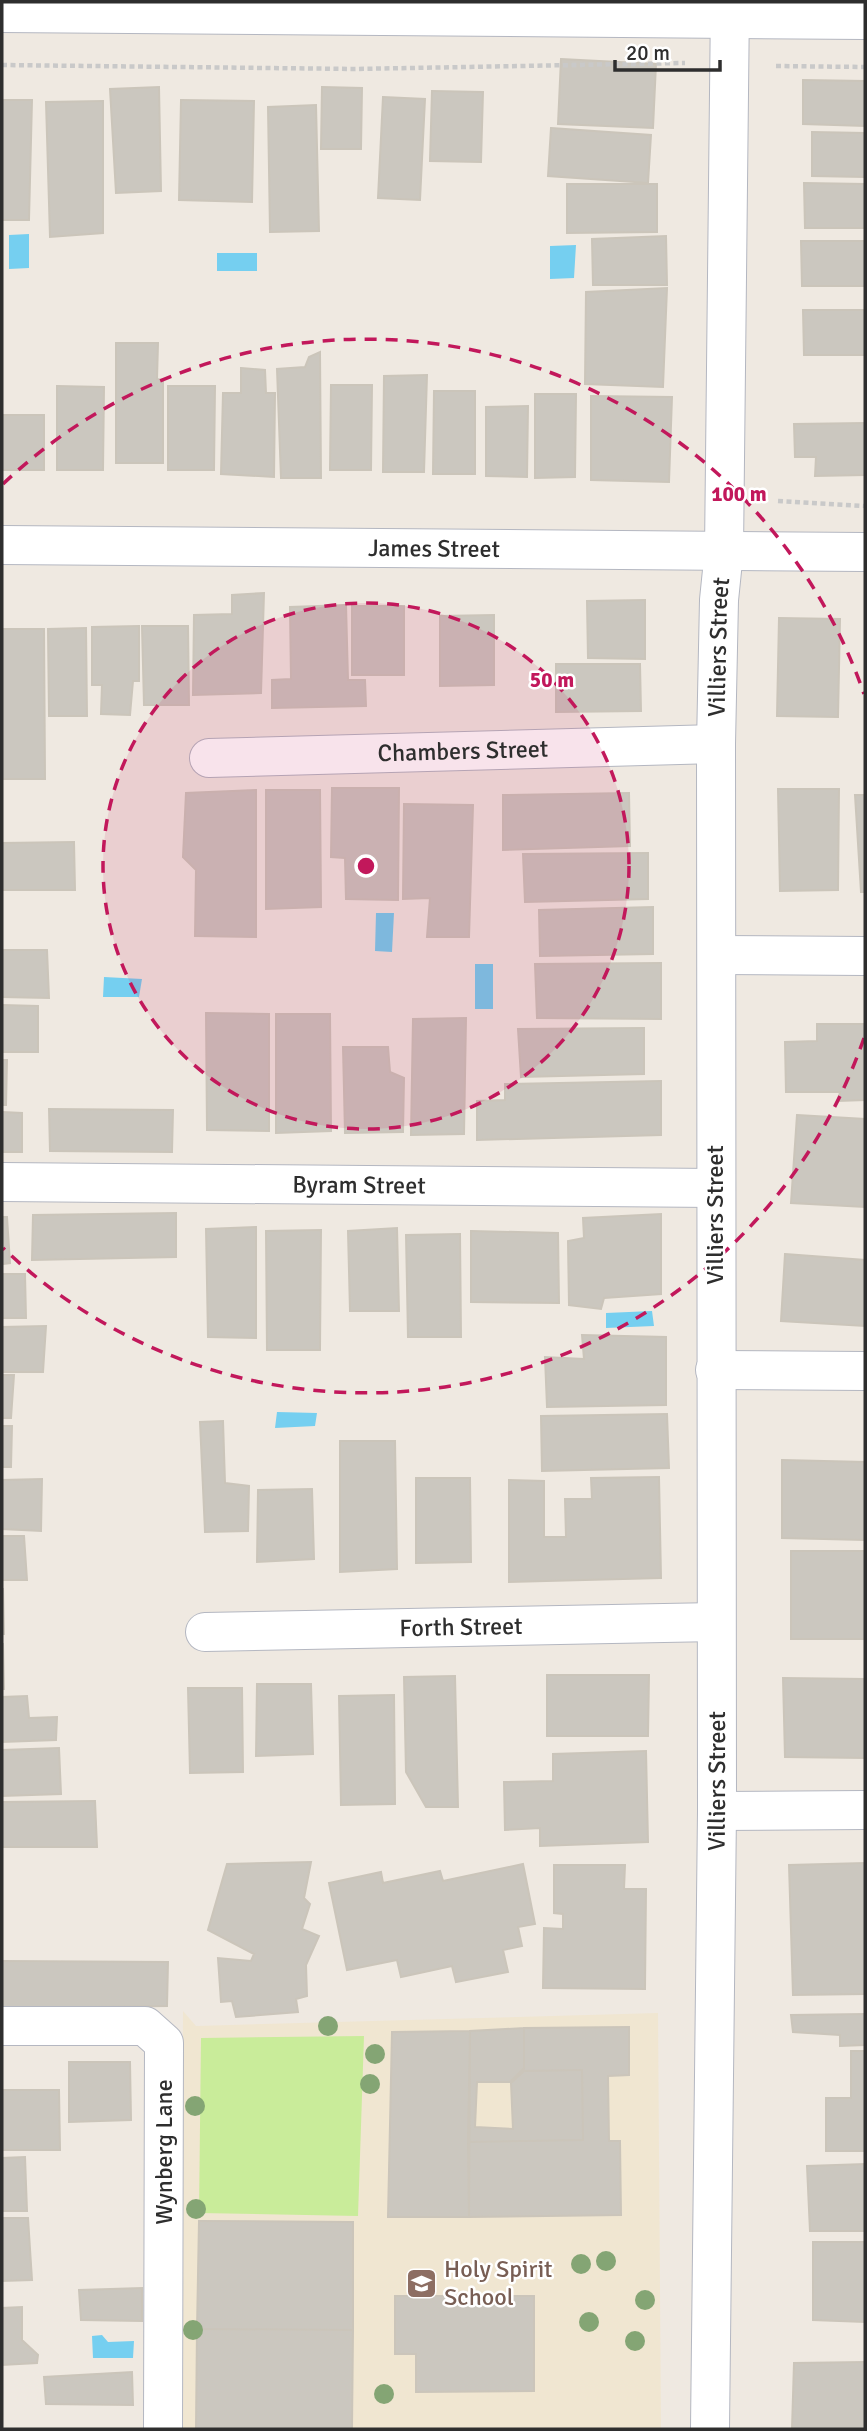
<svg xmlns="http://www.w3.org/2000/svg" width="867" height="2431" font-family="Signika,sans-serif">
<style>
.education{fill:#f0e6d1}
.pitch{fill:#c9ec9a}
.water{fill:#75cff0}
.building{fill:#cbc7bf;stroke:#cbc5ba;stroke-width:2}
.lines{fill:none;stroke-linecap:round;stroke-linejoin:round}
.minor-casing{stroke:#b4b7c1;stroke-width:40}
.path{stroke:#c9c9c9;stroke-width:4.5;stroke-dasharray:5 3.5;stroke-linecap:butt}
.minor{stroke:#fff;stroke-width:38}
.tree{fill:#84a574}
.ring{fill:none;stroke:#c2185b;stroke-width:3.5;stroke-dasharray:12 9}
.labels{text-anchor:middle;stroke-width:5;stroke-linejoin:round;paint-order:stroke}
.street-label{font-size:24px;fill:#2e2e2e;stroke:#fff}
.education-label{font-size:24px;fill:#785e54;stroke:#fff;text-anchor:start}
.centre{fill:#c2185b;stroke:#fff;stroke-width:3.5}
.ring-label{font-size:21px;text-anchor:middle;font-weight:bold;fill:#c2185b;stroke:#fff;stroke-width:5;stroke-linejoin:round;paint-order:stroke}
</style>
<rect width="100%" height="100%" fill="#efe9e1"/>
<!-- education -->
<path class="education" d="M 183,2011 L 196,2026 L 658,2013 L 661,2429 L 181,2429 Z"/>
<!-- pitch -->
<path class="pitch" d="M 364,2036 L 358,2216 L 199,2213 L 201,2038 Z"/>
<!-- water -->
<path class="water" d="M 29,234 L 29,268 L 9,269 L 9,235 Z
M 576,245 L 574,278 L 550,279 L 550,246 Z
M 217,253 L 257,253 L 257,271 L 217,271 Z
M 376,913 L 394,913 L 392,952 L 375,951 Z
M 475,964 L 493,964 L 493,1009 L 475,1009 Z
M 104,977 L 142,979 L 139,997 L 103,997 Z
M 652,1311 L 654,1326 L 606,1328 L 606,1313 Z
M 277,1412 L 317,1413 L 315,1426 L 275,1428 Z
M 102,2335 L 108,2342 L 134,2341 L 133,2358 L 93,2358 L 92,2336 Z"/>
<!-- building -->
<path class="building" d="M 561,59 L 656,64 L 653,128 L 558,124 Z
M 803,80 L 865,81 L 865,126 L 803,124 Z
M 159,87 L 161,191 L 116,193 L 110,89 Z
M 322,87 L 362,88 L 361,149 L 321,149 Z
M 432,91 L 483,92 L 481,162 L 430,161 Z
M 383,97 L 425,99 L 420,200 L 378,198 Z
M 2,100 L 32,100 L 29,220 L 2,220 Z
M 181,100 L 254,101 L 252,202 L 179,200 Z
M 103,101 L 103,233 L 50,237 L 46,102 Z
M 316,105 L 319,231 L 270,232 L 268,107 Z
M 551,128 L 651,135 L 648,183 L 548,176 Z
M 812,132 L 865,133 L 865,177 L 812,176 Z
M 804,183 L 865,184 L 865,228 L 805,228 Z
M 567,184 L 657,184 L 657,232 L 567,233 Z
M 666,236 L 667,285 L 593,285 L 592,239 Z
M 801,241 L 865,241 L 865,286 L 802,286 Z
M 667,288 L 663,387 L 585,384 L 586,292 Z
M 803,310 L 865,310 L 865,355 L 804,355 Z
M 116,343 L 158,343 L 157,379 L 163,380 L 163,463 L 116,463 Z
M 320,352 L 321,478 L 281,478 L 277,369 L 305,367 L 309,357 Z
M 241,368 L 265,370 L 266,393 L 275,393 L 274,477 L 221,474 L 223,393 L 241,393 Z
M 427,375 L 424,472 L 383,472 L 384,376 Z
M 331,385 L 372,385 L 371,470 L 330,470 Z
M 57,386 L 104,387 L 103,470 L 57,470 Z
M 168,386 L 215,386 L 214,470 L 168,470 Z
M 434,391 L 475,391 L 475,474 L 433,474 Z
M 535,394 L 576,394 L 575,477 L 535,478 Z
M 591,396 L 672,397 L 669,482 L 591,480 Z
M 528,406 L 527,477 L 486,476 L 486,407 Z
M 2,415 L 44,415 L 44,470 L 2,470 Z
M 865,423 L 865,475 L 815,476 L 816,457 L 795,457 L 794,424 Z
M 264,593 L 261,693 L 193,695 L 194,615 L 232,614 L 232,595 Z
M 645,600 L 645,659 L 588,658 L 587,601 Z
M 346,605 L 348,680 L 365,680 L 366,706 L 272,708 L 272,680 L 291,679 L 290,607 Z
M 352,606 L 404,606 L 404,675 L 352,675 Z
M 494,615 L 494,685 L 440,686 L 440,616 Z
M 779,618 L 840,619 L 838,717 L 777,716 Z
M 139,626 L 139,681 L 133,681 L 130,715 L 101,714 L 102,685 L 92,685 L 92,627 Z
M 142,626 L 188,626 L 189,705 L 144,705 Z
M 86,628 L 87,716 L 49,716 L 48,629 Z
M 2,629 L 44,629 L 45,779 L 2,779 Z
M 556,664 L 640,664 L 641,711 L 556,712 Z
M 332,788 L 399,788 L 398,900 L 346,899 L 345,858 L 331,857 Z
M 778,789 L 839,789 L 838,890 L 780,891 Z
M 256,790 L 256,937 L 195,936 L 196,870 L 183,857 L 186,793 Z
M 266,790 L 320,790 L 321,907 L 266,909 Z
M 629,793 L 630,846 L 503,850 L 503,795 Z
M 855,795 L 865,795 L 865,892 L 861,892 Z
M 404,804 L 473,805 L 469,937 L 427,937 L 430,898 L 403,899 Z
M 74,842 L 75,890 L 2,890 L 2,843 Z
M 648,853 L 648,899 L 525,902 L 523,854 Z
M 653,907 L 653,954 L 540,956 L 539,910 Z
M 2,950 L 47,950 L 49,998 L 2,997 Z
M 661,963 L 661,1019 L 537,1018 L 535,964 Z
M 2,1005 L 38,1006 L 38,1052 L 2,1052 Z
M 206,1013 L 269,1014 L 269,1131 L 207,1130 Z
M 276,1014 L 330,1014 L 331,1131 L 276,1133 Z
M 466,1018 L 464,1134 L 411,1135 L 413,1019 Z
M 817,1024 L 865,1024 L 865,1100 L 838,1101 L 840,1092 L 786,1092 L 785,1042 L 817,1041 Z
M 644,1028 L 644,1074 L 521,1077 L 518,1029 Z
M 343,1047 L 388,1047 L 390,1072 L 404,1078 L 403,1132 L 345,1133 Z
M 2,1060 L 7,1060 L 6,1105 L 2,1105 Z
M 661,1081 L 661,1135 L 477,1140 L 477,1101 L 505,1100 L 505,1084 Z
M 49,1109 L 173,1110 L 172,1152 L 50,1151 Z
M 2,1112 L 22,1113 L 22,1152 L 2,1152 Z
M 797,1115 L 865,1119 L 865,1207 L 791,1203 Z
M 176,1213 L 176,1257 L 32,1260 L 33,1215 Z
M 661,1214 L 661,1294 L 604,1298 L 601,1309 L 569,1305 L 568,1241 L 584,1238 L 583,1218 Z
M 2,1217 L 7,1217 L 10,1263 L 2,1264 Z
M 256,1227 L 256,1338 L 208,1337 L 206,1229 Z
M 397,1228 L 399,1311 L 350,1311 L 348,1231 Z
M 321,1230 L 320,1350 L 267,1350 L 266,1231 Z
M 471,1231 L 558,1233 L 559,1303 L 471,1302 Z
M 460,1234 L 461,1337 L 408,1337 L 406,1235 Z
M 785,1254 L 865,1260 L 865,1326 L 781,1321 Z
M 2,1274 L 25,1274 L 26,1318 L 2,1318 Z
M 46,1326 L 43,1372 L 2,1372 L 2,1327 Z
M 582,1335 L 666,1337 L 666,1405 L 547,1407 L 545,1357 L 584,1359 Z
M 2,1375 L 14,1375 L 11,1418 L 2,1418 Z
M 667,1414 L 669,1468 L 542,1471 L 541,1416 Z
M 223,1421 L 225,1483 L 249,1486 L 248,1531 L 205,1532 L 200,1422 Z
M 2,1426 L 12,1426 L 11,1467 L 2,1467 Z
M 340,1441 L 395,1441 L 397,1569 L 340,1572 Z
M 782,1460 L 865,1462 L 865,1540 L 782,1538 Z
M 659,1477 L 661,1578 L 509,1582 L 509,1480 L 544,1481 L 544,1537 L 566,1537 L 565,1499 L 592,1499 L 591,1478 Z
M 416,1478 L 470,1478 L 471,1562 L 416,1563 Z
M 42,1479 L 41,1531 L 2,1529 L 2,1480 Z
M 312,1489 L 314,1559 L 257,1562 L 258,1490 Z
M 2,1536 L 24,1536 L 27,1580 L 2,1580 Z
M 791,1551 L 865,1551 L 865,1639 L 791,1639 Z
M 2,1589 L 3,1589 L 4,1634 L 2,1634 Z
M 2,1644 L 3,1644 L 4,1689 L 2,1689 Z
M 547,1675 L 649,1675 L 648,1736 L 547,1736 Z
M 455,1676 L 458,1807 L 426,1807 L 406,1772 L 404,1677 Z
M 783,1678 L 865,1679 L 865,1758 L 785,1757 Z
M 257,1684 L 311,1684 L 313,1754 L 256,1756 Z
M 188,1688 L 242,1688 L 243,1772 L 190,1773 Z
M 394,1695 L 395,1804 L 341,1805 L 339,1696 Z
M 27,1696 L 29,1718 L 57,1717 L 56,1740 L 2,1742 L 2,1697 Z
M 59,1748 L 61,1794 L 2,1796 L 2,1750 Z
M 646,1751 L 648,1842 L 540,1846 L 540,1828 L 505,1830 L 504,1782 L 553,1781 L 553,1754 Z
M 95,1801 L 97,1847 L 2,1847 L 2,1802 Z
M 311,1862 L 304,1898 L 310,1904 L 302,1929 L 319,1936 L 306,1965 L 307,1996 L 296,1999 L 298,2012 L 236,2017 L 232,2001 L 221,2002 L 218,1958 L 251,1961 L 254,1954 L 208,1930 L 227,1864 Z
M 865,1863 L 865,1994 L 793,1995 L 789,1865 Z
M 523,1864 L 535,1924 L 518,1927 L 522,1946 L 503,1950 L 508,1972 L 456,1982 L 452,1966 L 401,1977 L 397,1960 L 347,1970 L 329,1883 L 381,1872 L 383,1883 L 440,1871 L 443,1881 Z
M 554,1865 L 625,1865 L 624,1889 L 646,1889 L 645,1989 L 543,1988 L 544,1928 L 563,1929 L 563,1914 L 554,1913 Z
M 2,1961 L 168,1962 L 167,2006 L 2,2008 Z
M 865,2014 L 865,2045 L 840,2046 L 840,2035 L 793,2032 L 791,2015 Z
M 629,2027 L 629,2075 L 608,2076 L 609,2141 L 620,2141 L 621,2215 L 469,2217 L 468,2142 L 583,2140 L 582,2070 L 524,2071 L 524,2028 Z
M 524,2028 L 524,2068 L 510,2082 L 477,2082 L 475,2127 L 513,2129 L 511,2083 L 524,2071 L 582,2070 L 583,2140 L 468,2142 L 470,2031 Z
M 470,2031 L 469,2217 L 388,2217 L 392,2032 Z
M 851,2051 L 865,2051 L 865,2151 L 826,2151 L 826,2098 L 851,2098 Z
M 69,2062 L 130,2062 L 131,2120 L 69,2122 Z
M 2,2090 L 59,2090 L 60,2150 L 2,2150 Z
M 25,2157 L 27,2211 L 2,2211 L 2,2158 Z
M 865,2164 L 865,2231 L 810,2231 L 807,2166 Z
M 2,2218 L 28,2218 L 32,2280 L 2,2281 Z
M 199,2221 L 353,2222 L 353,2330 L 197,2329 Z
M 813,2242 L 865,2242 L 865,2322 L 813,2320 Z
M 142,2288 L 142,2321 L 81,2320 L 79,2290 Z
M 395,2296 L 534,2296 L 534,2391 L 416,2392 L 416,2354 L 395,2354 Z
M 22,2307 L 22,2340 L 38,2355 L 37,2363 L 2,2365 L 2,2308 Z
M 197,2329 L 353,2330 L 352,2429 L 196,2429 Z
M 865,2362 L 865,2429 L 792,2429 L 794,2363 Z
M 132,2372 L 133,2405 L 46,2404 L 44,2377 Z"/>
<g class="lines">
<defs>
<g id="minor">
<path d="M 2,13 L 865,20"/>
<path id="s1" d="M 2,545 L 865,552"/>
<path id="s2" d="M 209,758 L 716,744"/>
<path d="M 717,955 L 865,956"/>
<path id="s3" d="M 2,1182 L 715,1188"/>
<path d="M 715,1370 L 865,1371"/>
<path id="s4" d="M 205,1632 L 716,1622"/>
<path d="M 717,1811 L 865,1810"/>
<path d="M 2,2026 L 145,2026 L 164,2043 L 163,2429"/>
<path id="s5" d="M 710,2429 L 717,1811 L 716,744 L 719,600 L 724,551 L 730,2"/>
</g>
</defs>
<!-- minor casing -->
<use href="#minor" class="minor-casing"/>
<!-- path -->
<path class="path" d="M 2,65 L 355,69 L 685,63
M 776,66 L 865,67
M 778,501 L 865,506"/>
<!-- minor -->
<use href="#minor" class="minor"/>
</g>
<!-- trees -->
<g class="tree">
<circle cx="328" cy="2026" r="10"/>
<circle cx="375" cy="2054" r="10"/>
<circle cx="370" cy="2084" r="10"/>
<circle cx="195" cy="2106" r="10"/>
<circle cx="196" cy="2209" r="10"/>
<circle cx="606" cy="2261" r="10"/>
<circle cx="581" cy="2264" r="10"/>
<circle cx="645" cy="2300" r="10"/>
<circle cx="589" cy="2322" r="10"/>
<circle cx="193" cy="2330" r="10"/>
<circle cx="635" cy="2341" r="10"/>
<circle cx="384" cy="2394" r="10"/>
</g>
<!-- distance rings -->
<circle cx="366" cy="866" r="263" fill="#c2185b" fill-opacity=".12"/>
<g class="ring">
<circle cx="366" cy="866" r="263"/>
<path d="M864 1038A527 527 0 0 1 3 1248M3 484A527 527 0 0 1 864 694"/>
</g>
<!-- icons -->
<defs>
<symbol id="school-square" viewBox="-11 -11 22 22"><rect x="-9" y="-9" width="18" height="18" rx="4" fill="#8d6e63" stroke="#fff"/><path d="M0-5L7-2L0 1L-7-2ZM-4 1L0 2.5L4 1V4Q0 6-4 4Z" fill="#fff"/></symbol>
</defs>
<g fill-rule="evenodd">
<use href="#school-square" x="404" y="2266" width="35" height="35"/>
</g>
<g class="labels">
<!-- street labels -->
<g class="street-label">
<text dy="8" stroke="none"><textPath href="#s1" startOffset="432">James Street</textPath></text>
<text dy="8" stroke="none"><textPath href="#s5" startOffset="1782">Villiers Street</textPath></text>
<text dy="8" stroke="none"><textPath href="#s2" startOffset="254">Chambers Street</textPath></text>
<text dy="8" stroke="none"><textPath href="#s3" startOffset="357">Byram Street</textPath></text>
<text transform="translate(715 1215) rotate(-90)" y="8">Villiers Street</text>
<text dy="8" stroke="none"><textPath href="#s4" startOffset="256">Forth Street</textPath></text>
<text dy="8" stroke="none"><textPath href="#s5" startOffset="648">Villiers Street</textPath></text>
<text transform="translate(164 2152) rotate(-90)" y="8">Wynberg Lane</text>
</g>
<!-- education labels -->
<g class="education-label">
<text x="444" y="2277">Holy Spirit<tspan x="444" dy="28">School</tspan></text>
</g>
</g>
<circle cx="366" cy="866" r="10" class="centre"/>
<g class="ring-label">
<text x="739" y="501">100 m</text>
<text x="552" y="687">50 m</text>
</g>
<!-- border -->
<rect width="867" height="2431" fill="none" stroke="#2e2e2e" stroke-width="7"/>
<!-- scale -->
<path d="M615 60v10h105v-10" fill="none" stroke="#2e2e2e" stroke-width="3.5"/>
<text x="626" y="60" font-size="21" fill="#2e2e2e" stroke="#ffffff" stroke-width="5" paint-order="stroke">20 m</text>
</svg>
